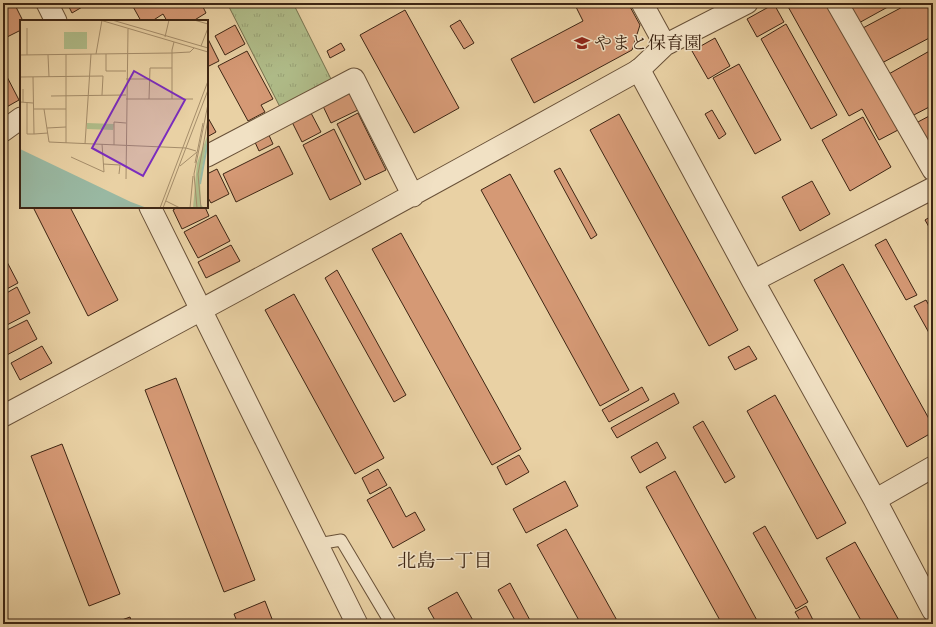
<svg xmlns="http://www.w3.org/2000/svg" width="936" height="627" font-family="'EB Garamond','Noto Serif JP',serif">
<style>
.park{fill:url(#park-tufts);stroke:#77724f}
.building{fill:#d59975;stroke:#3e2614}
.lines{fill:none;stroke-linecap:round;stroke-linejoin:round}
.service-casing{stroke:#695138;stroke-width:13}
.minor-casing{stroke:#695138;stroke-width:23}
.tertiary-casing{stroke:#695138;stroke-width:24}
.service{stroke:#f1e1c4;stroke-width:11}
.minor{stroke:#f1e1c4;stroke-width:21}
.tertiary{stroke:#f1e1c4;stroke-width:22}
.labels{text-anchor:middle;stroke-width:3;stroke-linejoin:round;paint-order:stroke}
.poi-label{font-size:18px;fill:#3e2614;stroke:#f1e1c4;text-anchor:start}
.neighbourhood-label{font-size:19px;fill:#3e2614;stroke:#f1e1c4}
.inset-river{fill:none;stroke:#99b8a2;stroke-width:2}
.inset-road{fill:none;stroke:#a58d6a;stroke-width:1}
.view{fill:#7b2cbf;fill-opacity:0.15;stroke:#7b2cbf;stroke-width:2}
.inset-edge{fill:none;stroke:#3e2614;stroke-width:2}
</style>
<defs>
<pattern id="park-tufts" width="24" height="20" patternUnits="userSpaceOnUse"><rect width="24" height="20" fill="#b0bd8a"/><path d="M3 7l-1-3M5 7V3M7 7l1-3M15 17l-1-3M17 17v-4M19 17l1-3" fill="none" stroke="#98a276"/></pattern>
</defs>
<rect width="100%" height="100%" fill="#e9d1a4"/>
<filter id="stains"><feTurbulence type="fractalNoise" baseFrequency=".005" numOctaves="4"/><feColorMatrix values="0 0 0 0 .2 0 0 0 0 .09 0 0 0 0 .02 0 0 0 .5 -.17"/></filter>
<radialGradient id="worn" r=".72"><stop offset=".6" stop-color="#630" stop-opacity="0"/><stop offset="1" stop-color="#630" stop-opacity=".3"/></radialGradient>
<!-- park -->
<path class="park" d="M 227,3 L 293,3 L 333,83 L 281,109 Z"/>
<!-- building -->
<path class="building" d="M 3,3 L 14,3 L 23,21 L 21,21 L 21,30 L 3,39 Z
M 67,3 L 89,3 L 72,13 Z
M 131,3 L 201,3 L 206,13 L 193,21 L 167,21 L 163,14 L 152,21 L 141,21 Z
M 574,3 L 628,3 L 640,25 L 632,50 L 534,103 L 511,59 L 583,21 Z
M 786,3 L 827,3 L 898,130 L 879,140 L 862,109 L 849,116 Z
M 846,3 L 895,3 L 857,24 Z
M 910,3 L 931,3 L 933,6 L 933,36 L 880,64 L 861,29 Z
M 774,4 L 784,22 L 757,37 L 747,19 Z
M 405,10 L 459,108 L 414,133 L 360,35 Z
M 460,20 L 474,43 L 464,49 L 450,26 Z
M 786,24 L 837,115 L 811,129 L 761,39 Z
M 235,25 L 245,44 L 225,55 L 215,36 Z
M 715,38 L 730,66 L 708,79 L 692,51 Z
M 208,39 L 219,61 L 207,67 L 207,40 Z
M 341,43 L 345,50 L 330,58 L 327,51 Z
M 933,49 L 933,105 L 910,117 L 887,75 Z
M 247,51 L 273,99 L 261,105 L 265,112 L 248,121 L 218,66 Z
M 739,64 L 781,140 L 755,154 L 713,78 Z
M 4,71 L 19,100 L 3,109 L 3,72 Z
M 349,91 L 358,110 L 331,123 L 322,104 Z
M 712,110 L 726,134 L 719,139 L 705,114 Z
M 311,113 L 321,132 L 302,142 L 292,122 Z
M 358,113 L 386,170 L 365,180 L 337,124 Z
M 619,114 L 738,330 L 709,346 L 590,130 Z
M 933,114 L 933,153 L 916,123 Z
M 207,116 L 216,132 L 207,137 Z
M 863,117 L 891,167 L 850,191 L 822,140 Z
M 334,129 L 361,184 L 330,200 L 303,145 Z
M 268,133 L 273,144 L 259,151 L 254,140 Z
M 279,146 L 293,174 L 236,202 L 223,174 Z
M 560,168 L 597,235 L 591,239 L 554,171 Z
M 217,169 L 229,194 L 211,203 L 207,196 L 207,174 Z
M 510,174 L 629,390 L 600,406 L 481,190 Z
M 812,181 L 830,214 L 800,231 L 782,197 Z
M 33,207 L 70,207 L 118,300 L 88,316 Z
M 178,207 L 205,207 L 209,216 L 182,229 L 173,210 Z
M 216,215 L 230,241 L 198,258 L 184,232 Z
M 933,215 L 933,234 L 925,220 Z
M 401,233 L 521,449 L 492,465 L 372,249 Z
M 886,239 L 917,295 L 906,300 L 875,245 Z
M 231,245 L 240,261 L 206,278 L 198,262 Z
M 6,260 L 18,283 L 3,291 L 3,262 Z
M 843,264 L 933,426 L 933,432 L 907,447 L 814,280 Z
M 337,270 L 406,395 L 394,402 L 325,278 Z
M 17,287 L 30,313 L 3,327 L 3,295 Z
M 294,294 L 384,458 L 355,474 L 265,310 Z
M 926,300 L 933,313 L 933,340 L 914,306 Z
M 27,320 L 37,339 L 3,357 L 3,332 Z
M 42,346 L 52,363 L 20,380 L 11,363 Z
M 749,346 L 757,359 L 735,370 L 728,357 Z
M 176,378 L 255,580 L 224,592 L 145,390 Z
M 642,387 L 649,400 L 609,422 L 602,410 Z
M 674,393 L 679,403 L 617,438 L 611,428 Z
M 775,395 L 846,523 L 817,539 L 747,411 Z
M 703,421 L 735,477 L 725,483 L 693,427 Z
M 657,442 L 666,458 L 640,473 L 631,457 Z
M 62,444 L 120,594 L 89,606 L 31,456 Z
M 519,455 L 529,472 L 506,485 L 497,467 Z
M 378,469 L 387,485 L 370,494 L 362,478 Z
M 675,471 L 759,624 L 722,624 L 646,487 Z
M 565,481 L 578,506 L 526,533 L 513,509 Z
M 390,487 L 406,517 L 415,512 L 425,530 L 393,548 L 367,500 Z
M 765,526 L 808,602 L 796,609 L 753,533 Z
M 566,529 L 619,624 L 581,624 L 537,545 Z
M 855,542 L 901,624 L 863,624 L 826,558 Z
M 510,583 L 532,624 L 517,624 L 498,590 Z
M 457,592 L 475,624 L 437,624 L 428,608 Z
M 265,601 L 274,624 L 238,624 L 234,614 Z
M 806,606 L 815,624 L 802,624 L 795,612 Z
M 130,617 L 132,624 L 111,624 Z"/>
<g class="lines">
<defs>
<path id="service" d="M 318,544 L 341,540 L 391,624"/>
<path id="minor" d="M 47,3 L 56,21
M 642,3 L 665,45
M 837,3 L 933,170
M 3,131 L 21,118
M 207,156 L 354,79 L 413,196
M 150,207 L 357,624
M 753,281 L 933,188
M 3,416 C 216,303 428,187 639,70 L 665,45 L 747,3
M 875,500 L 933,467"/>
<path id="tertiary" d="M 639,70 L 753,281 L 875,500 L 933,610"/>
</defs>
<!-- service casing -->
<use href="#service" class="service-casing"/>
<!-- minor casing -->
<use href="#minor" class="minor-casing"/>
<!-- tertiary casing -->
<use href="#tertiary" class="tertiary-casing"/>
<!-- service -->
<use href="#service" class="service"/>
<!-- minor -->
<use href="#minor" class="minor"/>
<!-- tertiary -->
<use href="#tertiary" class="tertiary"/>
</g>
<!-- icons -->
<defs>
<symbol id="school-bare" viewBox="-9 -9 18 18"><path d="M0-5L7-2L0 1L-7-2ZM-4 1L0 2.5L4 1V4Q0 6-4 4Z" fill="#8f2418" stroke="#f1e1c4" stroke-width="2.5" paint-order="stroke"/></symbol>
</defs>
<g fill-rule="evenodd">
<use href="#school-bare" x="571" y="32" width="22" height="22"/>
</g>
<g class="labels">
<!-- poi labels -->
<g class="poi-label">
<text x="594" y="49">やまと保育園</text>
</g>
<!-- neighbourhood labels -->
<g class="neighbourhood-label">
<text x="445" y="567">北島一丁目</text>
</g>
</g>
<!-- overview -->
<g transform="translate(20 20)">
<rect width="188" height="188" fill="#e9d1a4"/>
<path d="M 44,12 L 67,12 L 67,29 L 44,29 Z" fill="#b0bd8a"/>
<path d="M 67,103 L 94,104 L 93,110 L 67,109 ZM 188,114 L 180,161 L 181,185 L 184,188 L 173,188 L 177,143 Z" fill="#b0bd8a"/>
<path d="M 0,129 L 111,182 L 127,188 L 0,188 Z" fill="#99b8a2"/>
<path class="inset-river" d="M 180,164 L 188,120"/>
<path class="inset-road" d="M 80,0 L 188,32M 92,0 L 188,28M 174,0 L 188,4M 7,8 L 7,35M 145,17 L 149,0M 181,26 L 188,8M 46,34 L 46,123M 76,34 L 82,0M 86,34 L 86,51 L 106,51M 0,35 L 152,33 L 170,32 L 174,28M 28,35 L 29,57M 0,57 L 83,56 L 82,75M 13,57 L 14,114 L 28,113M 106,59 L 129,59M 3,69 L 3,82M 31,76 L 106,75M 106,79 L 173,79M 129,79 L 130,48 L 152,48M 152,79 L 152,30 L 154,22M 0,82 L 13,83M 7,82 L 7,114 L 14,114M 14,89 L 46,89M 24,89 L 29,122 L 166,128 L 176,131M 27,108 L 46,107M 65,124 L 71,34M 94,125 L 94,102 L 106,103M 51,137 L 84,152 L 82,124M 175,143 L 183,103M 83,144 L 100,145 L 99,154M 160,146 L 177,132M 106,159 L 108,9M 146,181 L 160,188M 140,188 L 188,61M 143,188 L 188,70M 170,188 L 173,156M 177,188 L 174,154 L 188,84M 181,188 L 178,154 L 188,99"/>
<path class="view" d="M 114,51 L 165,80 L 123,156 L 72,128 Z"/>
<rect width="188" height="188" class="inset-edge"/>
</g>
<!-- margin -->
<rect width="936" height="627" fill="none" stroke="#e9d1a4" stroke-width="16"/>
<rect x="4" y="4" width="928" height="619" fill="none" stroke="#3e2614" stroke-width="2"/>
<rect x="8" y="8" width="920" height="611" fill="none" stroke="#3e2614"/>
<rect width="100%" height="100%" filter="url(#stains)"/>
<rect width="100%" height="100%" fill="url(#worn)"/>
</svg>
